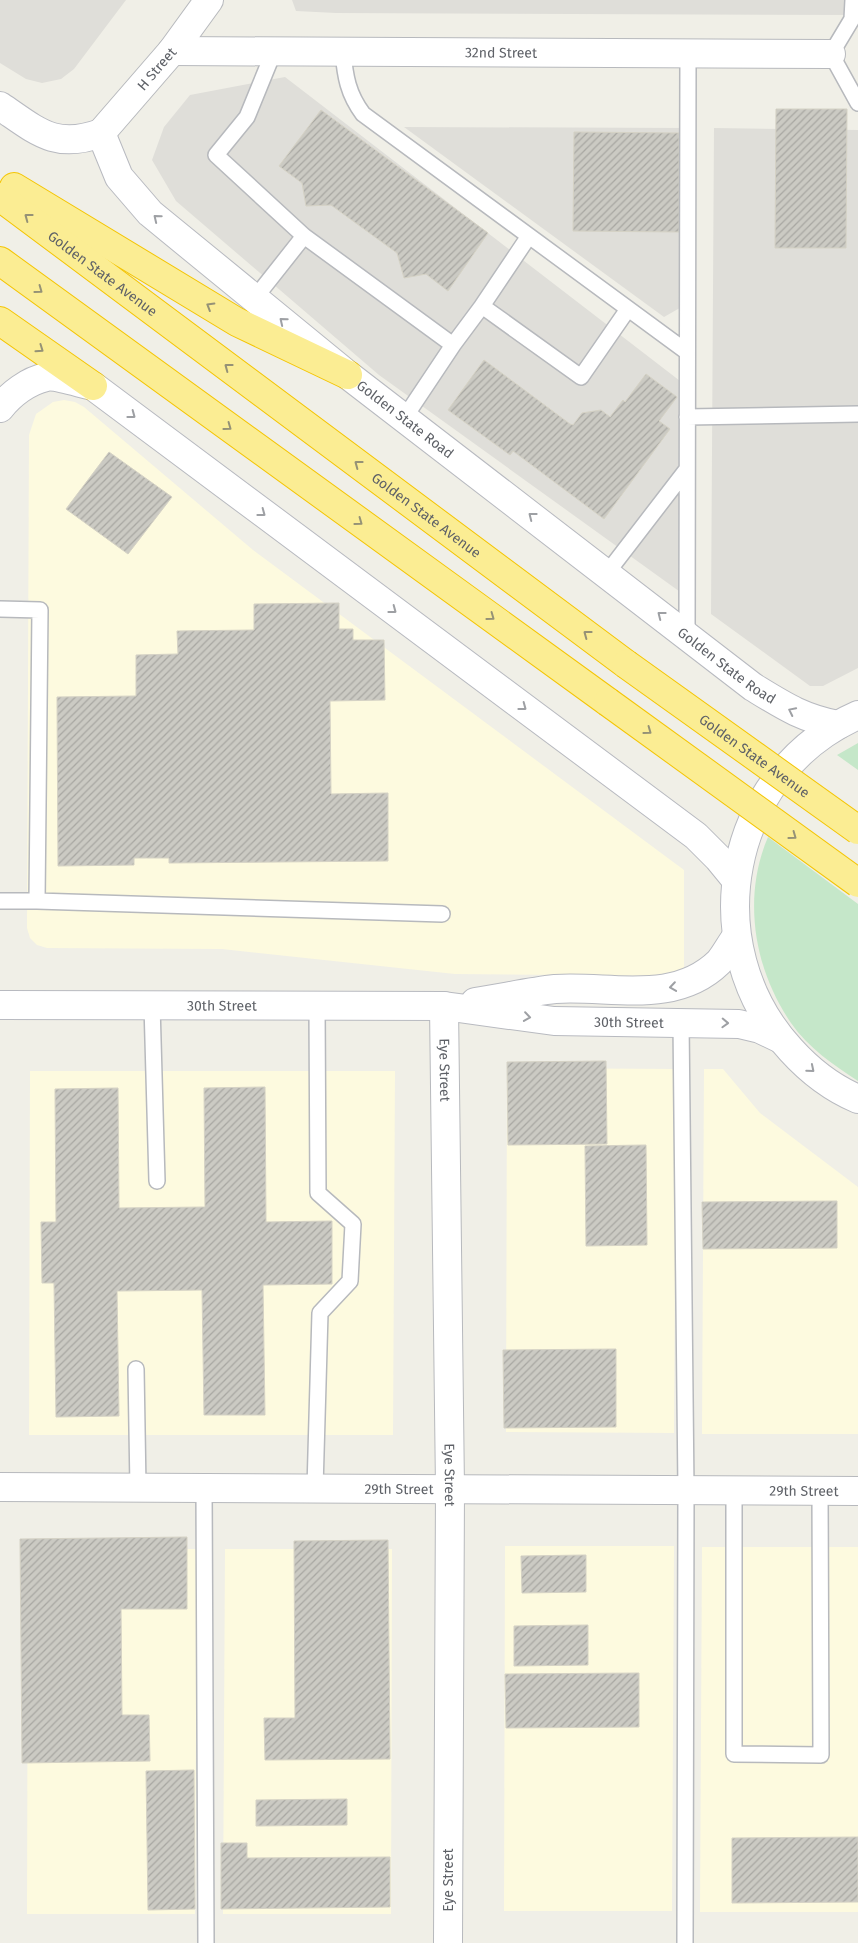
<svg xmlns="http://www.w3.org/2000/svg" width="858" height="1943" font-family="'Fira Sans',sans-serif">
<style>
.commercial{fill:#fdfadf}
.industrial{fill:#dfded9}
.grass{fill:#c5e7c9}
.building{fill:url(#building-hatch);stroke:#d5d2c5}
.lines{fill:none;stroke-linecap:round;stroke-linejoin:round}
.lane-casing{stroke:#b7b9bd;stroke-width:18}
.street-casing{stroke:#b7b9bd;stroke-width:30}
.secondary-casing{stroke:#b8bac0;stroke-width:30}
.highway-casing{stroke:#f4c504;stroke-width:30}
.lane{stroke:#fff;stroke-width:15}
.street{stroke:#fff;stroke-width:28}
.secondary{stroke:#fff;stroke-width:28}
.highway{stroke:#fbed93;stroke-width:28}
.highway-bridge-casing{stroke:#f4c504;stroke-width:30;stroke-linecap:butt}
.highway-bridge{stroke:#fbed93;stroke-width:28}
.oneway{stroke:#959276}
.oneway2{stroke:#9ea0a4}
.labels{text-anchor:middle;stroke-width:4;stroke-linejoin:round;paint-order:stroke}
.street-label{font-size:14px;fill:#5e6167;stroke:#fff}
</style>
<defs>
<pattern id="building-hatch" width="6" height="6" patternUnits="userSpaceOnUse" patternTransform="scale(1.25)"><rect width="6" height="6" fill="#cbcac3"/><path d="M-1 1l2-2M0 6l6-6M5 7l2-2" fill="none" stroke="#a8a7a2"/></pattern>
</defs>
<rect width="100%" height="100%" fill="#f0efe7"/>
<!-- commercial -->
<path class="commercial" d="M 64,400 L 75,402 L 84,407 L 253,550 L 684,870 L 684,976 L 455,974 L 222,949 L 47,948 L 37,945 L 30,938 L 27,928 L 29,435 L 36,414 L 53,402 Z
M 507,1068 L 676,1069 L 674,1433 L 506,1432 Z
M 704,1069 L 723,1069 L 760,1113 L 858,1187 L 858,1434 L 702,1434 Z
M 30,1071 L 395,1071 L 393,1435 L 29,1435 Z
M 505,1546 L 674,1546 L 672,1911 L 504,1911 Z
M 702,1547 L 858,1547 L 858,1912 L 700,1912 Z
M 28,1549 L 197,1549 L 195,1914 L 27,1914 Z
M 225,1549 L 392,1549 L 391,1914 L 223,1914 Z"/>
<!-- industrial -->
<path class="industrial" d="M 0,0 L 126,0 L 74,69 L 61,79 L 42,83 L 26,79 L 0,63 Z
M 292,0 L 858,0 L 856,15 L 336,13 L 296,11 Z
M 285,77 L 684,384 L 683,594 L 379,375 L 176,201 L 152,160 L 164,127 L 190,95 Z
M 404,127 L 686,128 L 685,305 L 664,317 Z
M 714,128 L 858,130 L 858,668 L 823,686 L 810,686 L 711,614 Z"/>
<!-- grass -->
<path class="grass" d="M 858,743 L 858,770 L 837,755 Z
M 768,837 L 858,904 L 858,1081 C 834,1065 808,1048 791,1023 C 754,969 742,898 768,837 Z"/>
<!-- building -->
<path class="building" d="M 776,109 L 847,109 L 846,248 L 775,248 Z
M 321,110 L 488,233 L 448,291 L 426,274 L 404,278 L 397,253 L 331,205 L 306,206 L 302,183 L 279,166 Z
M 574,132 L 679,133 L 679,232 L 573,231 Z
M 484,360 L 570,424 L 573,425 L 582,413 L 601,410 L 610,417 L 623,400 L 625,402 L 646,374 L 677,397 L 659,421 L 670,429 L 604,519 L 513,451 L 510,455 L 448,410 Z
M 109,452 L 172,497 L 128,554 L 66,509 Z
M 339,603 L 339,629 L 353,629 L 353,640 L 384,640 L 385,700 L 330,701 L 331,794 L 388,793 L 388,861 L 169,863 L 169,858 L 134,858 L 134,865 L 58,866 L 57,697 L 136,696 L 136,655 L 178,654 L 177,631 L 254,630 L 254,604 Z
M 606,1061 L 607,1144 L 508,1145 L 507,1062 Z
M 265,1087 L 266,1222 L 332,1221 L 332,1284 L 263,1285 L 265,1415 L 204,1415 L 202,1290 L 117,1291 L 119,1416 L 56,1417 L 54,1283 L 42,1283 L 41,1222 L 56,1222 L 55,1089 L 118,1088 L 119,1208 L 205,1207 L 204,1088 Z
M 646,1145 L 647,1245 L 586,1246 L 585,1146 Z
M 837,1201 L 837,1248 L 703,1249 L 702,1202 Z
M 616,1349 L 616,1427 L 504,1428 L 503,1350 Z
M 187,1537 L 187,1609 L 121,1609 L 122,1715 L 149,1715 L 150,1761 L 22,1763 L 20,1539 Z
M 388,1540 L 390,1759 L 265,1760 L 264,1718 L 295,1718 L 294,1541 Z
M 586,1555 L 586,1592 L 522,1593 L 521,1556 Z
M 588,1625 L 588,1665 L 514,1666 L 514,1626 Z
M 639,1673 L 639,1727 L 506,1728 L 505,1674 Z
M 194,1770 L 195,1909 L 148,1910 L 146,1771 Z
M 347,1799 L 347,1825 L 256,1826 L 256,1800 Z
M 858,1837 L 858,1902 L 732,1903 L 732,1838 Z
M 221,1843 L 247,1843 L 247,1858 L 390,1857 L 390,1907 L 221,1909 Z"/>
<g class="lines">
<defs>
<path id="lane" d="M 853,0 L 852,19 L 831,54 L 858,103
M 274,51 L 247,117 L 216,155 L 304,236 L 453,345 L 482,306 L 581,377 L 628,309
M 343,52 C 345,76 348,94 363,114 L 687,352
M 255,298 L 304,236
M 482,306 L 529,236
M 405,417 L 453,345
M 687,417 L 858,414
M 607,573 L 687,469
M 0,609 L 40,610 L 37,901 L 0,901
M 687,635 L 688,54
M 37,901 L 442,914
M 152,1005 L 157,1181
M 681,1022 L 686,1490 L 685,1943
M 136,1369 L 138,1488
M 204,1487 L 206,1943
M 315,1488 L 320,1313 L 350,1281 L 353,1224 L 318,1193 L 317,1006
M 734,1490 L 734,1754 L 821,1755 L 820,1491"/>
<g id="street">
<path id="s1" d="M 172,51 L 831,54"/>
<path id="s2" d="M 101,133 L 172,51 L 209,0"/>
<path id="s3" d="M 444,1006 L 450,1489 L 448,1943"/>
<path id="s4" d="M 0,1487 L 858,1491"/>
</g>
<g id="secondary">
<path id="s5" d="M 0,106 C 37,131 55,150 101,133 L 119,177 L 150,213 L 348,375 L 753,687 C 784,706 802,718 838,725"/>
<path d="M 0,408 C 11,394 28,381 46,377 C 56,375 82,384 93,386 L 696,836 L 718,858 L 736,880"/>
<path d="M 858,715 C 726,773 695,946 791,1050 C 810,1071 832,1088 858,1099"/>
<path d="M 475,1002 C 502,998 528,992 555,989 C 610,985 674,1006 719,962 C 725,955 730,945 736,937"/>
<path id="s6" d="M 0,1005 L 444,1006 L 554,1021 L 739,1024 L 760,1029 L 781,1039"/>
</g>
<g id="highway">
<path d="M 14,187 L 237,322 L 348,375"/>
<path id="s7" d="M 0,197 L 626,664"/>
<path d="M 0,261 L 608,702"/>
<path d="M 0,321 L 93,386"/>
</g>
</defs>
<!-- lane casing -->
<use href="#lane" class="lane-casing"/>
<!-- street casing -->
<use href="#street" class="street-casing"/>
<!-- secondary casing -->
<use href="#secondary" class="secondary-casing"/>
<!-- highway casing -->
<use href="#highway" class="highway-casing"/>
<!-- lane -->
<use href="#lane" class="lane"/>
<!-- street -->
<use href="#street" class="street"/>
<!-- secondary -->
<use href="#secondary" class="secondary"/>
<!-- highway -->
<use href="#highway" class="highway"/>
<defs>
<g id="highway-bridge">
<path id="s8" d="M 626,664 L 858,830"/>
<path d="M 608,702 L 858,883"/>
</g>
</defs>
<!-- highway-bridge casing -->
<use href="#highway-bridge" class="highway-bridge-casing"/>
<!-- highway-bridge -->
<use href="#highway-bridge" class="highway-bridge"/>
</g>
<!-- one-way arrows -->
<defs><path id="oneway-chevron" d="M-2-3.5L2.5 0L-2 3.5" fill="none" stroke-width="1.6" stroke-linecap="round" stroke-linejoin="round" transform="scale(1.25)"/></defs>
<g class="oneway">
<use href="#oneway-chevron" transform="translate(28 217) rotate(-143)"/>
<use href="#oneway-chevron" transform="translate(39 290) rotate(36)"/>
<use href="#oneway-chevron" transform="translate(210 306) rotate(-149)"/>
<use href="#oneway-chevron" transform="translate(40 349) rotate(35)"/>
<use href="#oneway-chevron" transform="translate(228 367) rotate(-143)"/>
<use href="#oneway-chevron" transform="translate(228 427) rotate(36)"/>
<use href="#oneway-chevron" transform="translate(358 464) rotate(-143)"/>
<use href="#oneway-chevron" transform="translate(359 522) rotate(36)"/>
<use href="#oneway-chevron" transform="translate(491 617) rotate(36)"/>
<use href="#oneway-chevron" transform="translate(587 634) rotate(-143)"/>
<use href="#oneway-chevron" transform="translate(648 731) rotate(36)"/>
<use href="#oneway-chevron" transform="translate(793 836) rotate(36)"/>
</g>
<g class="oneway2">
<use href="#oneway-chevron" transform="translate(157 218) rotate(-141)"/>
<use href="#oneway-chevron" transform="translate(283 321) rotate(-141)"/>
<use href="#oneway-chevron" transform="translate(132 415) rotate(37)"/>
<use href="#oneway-chevron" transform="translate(262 513) rotate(37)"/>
<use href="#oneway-chevron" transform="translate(532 516) rotate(-142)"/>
<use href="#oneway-chevron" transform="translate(393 610) rotate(37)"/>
<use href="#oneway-chevron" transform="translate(661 615) rotate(-142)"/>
<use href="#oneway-chevron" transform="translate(523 707) rotate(37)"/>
<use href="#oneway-chevron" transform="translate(792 711) rotate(-154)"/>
<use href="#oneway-chevron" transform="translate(673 987) rotate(172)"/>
<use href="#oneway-chevron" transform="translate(527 1017) rotate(8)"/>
<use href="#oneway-chevron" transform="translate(725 1023) rotate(2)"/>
<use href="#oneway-chevron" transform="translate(811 1069) rotate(40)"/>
</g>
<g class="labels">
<!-- street labels -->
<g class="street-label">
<text dy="5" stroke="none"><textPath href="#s1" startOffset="329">32nd Street</textPath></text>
<text dy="5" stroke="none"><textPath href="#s2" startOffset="85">H Street</textPath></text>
<text dy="5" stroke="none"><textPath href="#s7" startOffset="128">Golden State Avenue</textPath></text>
<text dy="5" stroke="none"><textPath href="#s5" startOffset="534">Golden State Road</textPath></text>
<text dy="5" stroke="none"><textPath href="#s7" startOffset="532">Golden State Avenue</textPath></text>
<text dy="5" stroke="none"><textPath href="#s5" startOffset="939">Golden State Road</textPath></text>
<text dy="5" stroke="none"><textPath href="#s8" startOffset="158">Golden State Avenue</textPath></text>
<text dy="5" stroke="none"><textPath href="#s6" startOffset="222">30th Street</textPath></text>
<text dy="5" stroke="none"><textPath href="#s6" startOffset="630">30th Street</textPath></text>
<text dy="5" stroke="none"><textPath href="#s3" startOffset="64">Eye Street</textPath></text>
<text dy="5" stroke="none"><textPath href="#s3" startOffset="469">Eye Street</textPath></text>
<text dy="5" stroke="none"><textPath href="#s4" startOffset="399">29th Street</textPath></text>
<text dy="5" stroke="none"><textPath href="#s4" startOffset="804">29th Street</textPath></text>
<text transform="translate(448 1880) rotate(-90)" y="5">Eye Street</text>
</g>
</g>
</svg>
